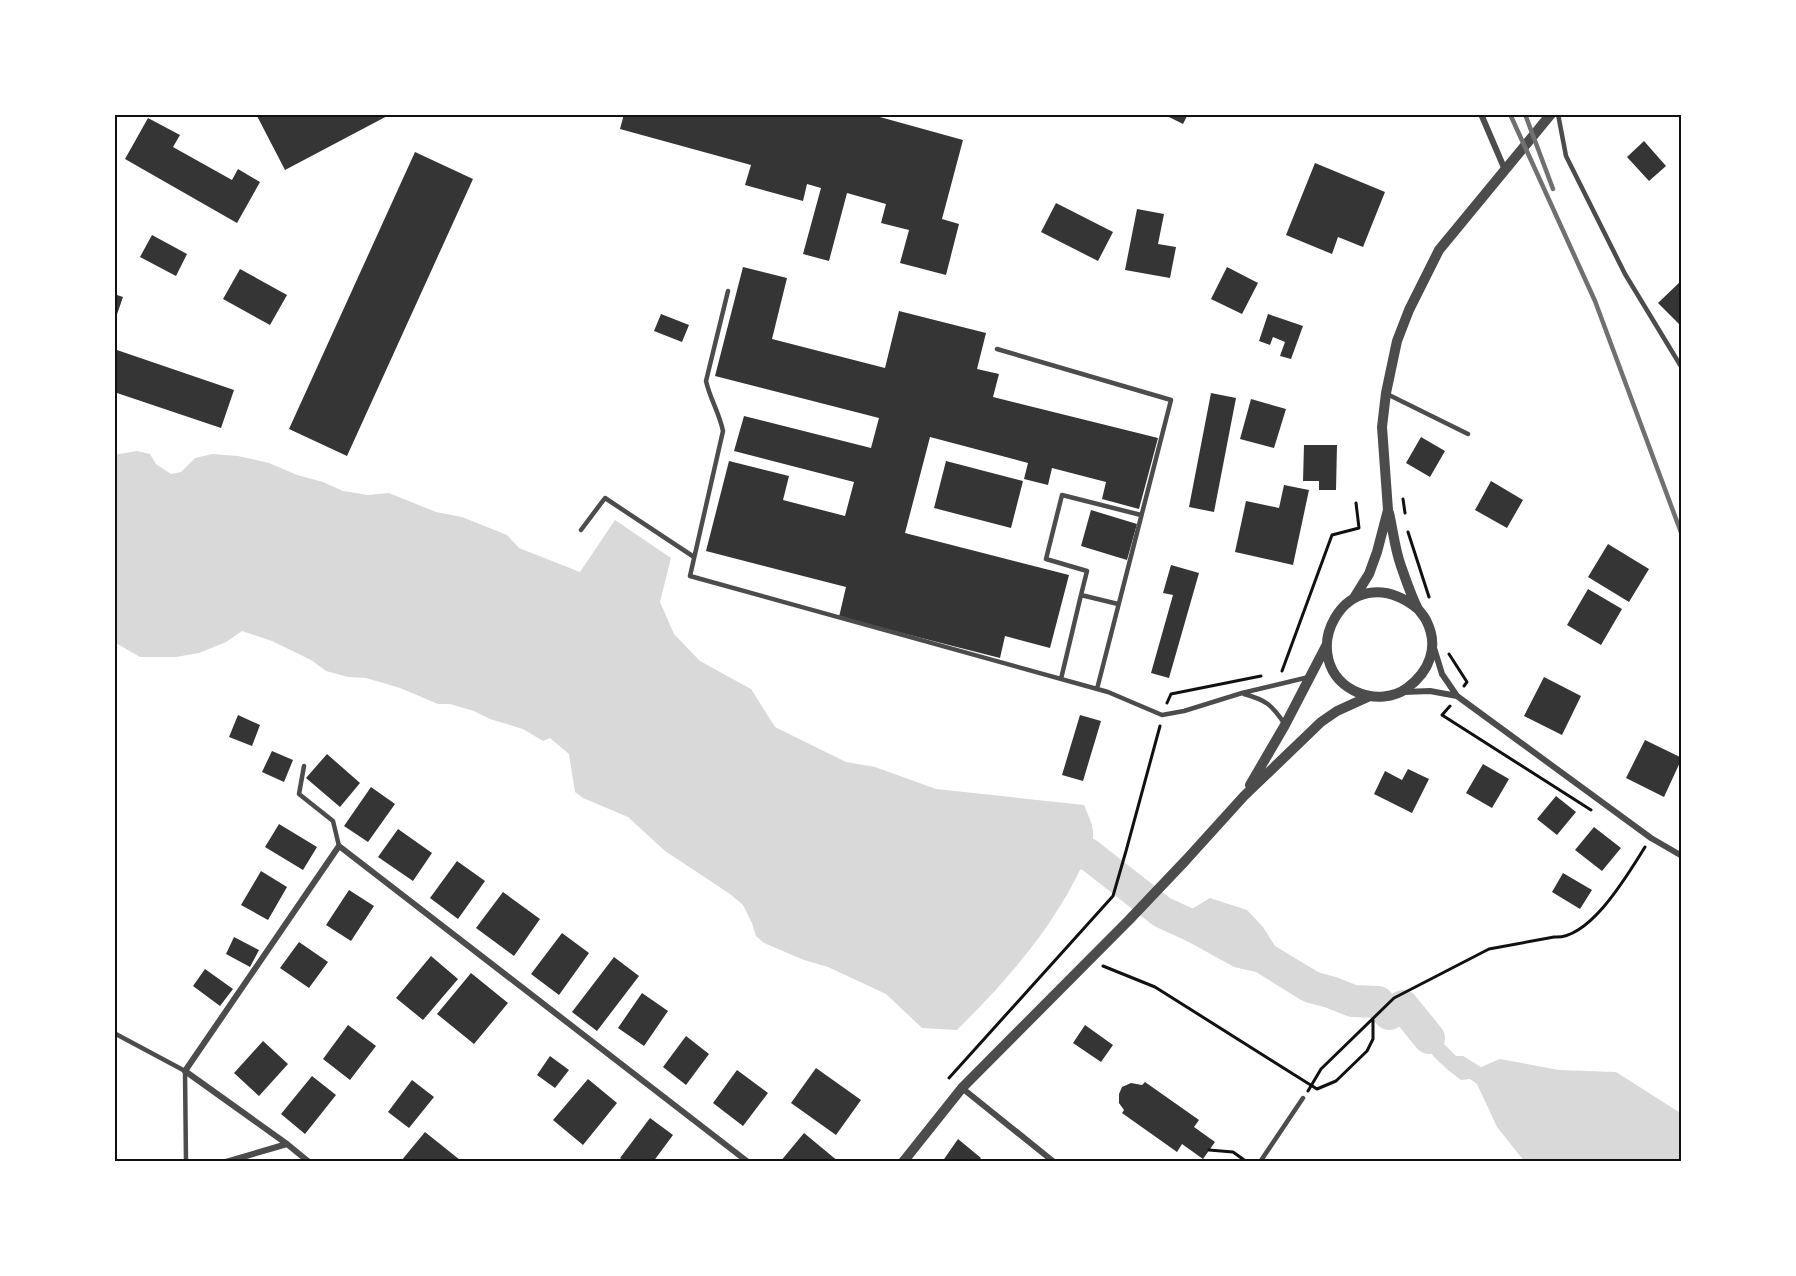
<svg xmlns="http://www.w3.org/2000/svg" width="1796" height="1276" font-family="Helvetica,sans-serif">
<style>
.water{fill:#d9d9d9}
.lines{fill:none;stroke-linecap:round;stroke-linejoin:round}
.river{stroke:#d9d9d9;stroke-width:32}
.building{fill:#353535}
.path{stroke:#111;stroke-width:3}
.service{stroke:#4c4c4c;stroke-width:4.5}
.minor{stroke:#4c4c4c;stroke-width:6}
.tertiary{stroke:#4c4c4c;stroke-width:10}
.rail{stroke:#707070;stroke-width:4.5}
.neatline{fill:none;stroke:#111;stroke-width:2}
</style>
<rect width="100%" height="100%" fill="#fff"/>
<!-- water -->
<path class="water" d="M 137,451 L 150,454 L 156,464 L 171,474 L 181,472 L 195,458 L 212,454 L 238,456 L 269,463 L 297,475 L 323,482 L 343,491 L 368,495 L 389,493 L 436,512 L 462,517 L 507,535 L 519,548 L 580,572 L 615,520 L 671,558 L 660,602 L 674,634 L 700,661 L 751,689 L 775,727 L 846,762 L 875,767 L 936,789 L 1084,805 C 1087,813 1092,822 1093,831 C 1095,844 1086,859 1080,870 C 1050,932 1005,982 957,1030 L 922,1028 L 886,994 L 828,967 L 804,960 L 764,943 L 756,936 L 752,923 L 743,905 L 730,894 L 665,851 L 628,817 L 583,798 L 575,792 L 569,754 L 550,738 L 543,741 L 523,729 L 490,719 L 474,711 L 450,704 L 438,704 L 400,688 L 366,678 L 348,677 L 326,671 L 311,660 L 272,641 L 242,631 L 226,642 L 199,653 L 176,657 L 140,657 L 114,642 L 114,455 Z
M 1210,898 L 1247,910 L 1263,927 L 1275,946 L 1328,978 L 1353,1001 L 1316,1002 L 1301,1000 L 1256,972 L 1234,967 L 1178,936 L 1159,917 L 1162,912 L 1185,913 Z
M 1403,1006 L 1417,1008 L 1431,1026 L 1438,1038 L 1456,1056 L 1463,1056 L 1481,1067 L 1500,1059 L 1559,1070 L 1616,1072 L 1682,1114 L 1682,1162 L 1525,1162 L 1497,1127 L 1477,1084 L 1470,1079 L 1461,1080 C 1431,1058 1418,1040 1403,1006 Z"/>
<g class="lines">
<!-- river -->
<path class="river" d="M 1047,851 L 1088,854 L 1162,912 L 1201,930
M 1311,987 L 1330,992 L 1353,1001 L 1378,1002 L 1389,1014 L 1403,1006 L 1429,1038"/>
</g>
<!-- building -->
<path class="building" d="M 256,114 L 391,114 L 285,170 Z
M 624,114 L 869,114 L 963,140 L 942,219 L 959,224 L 946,275 L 900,263 L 909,230 L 881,223 L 886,204 L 847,193 L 829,261 L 803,254 L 821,188 L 807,184 L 803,201 L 745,185 L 751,165 L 620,129 Z
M 1163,114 L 1188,114 L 1183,124 Z
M 148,118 L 180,135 L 173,147 L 232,180 L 238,169 L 260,182 L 237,223 L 125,159 Z
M 1644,141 L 1666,166 L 1649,181 L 1627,157 Z
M 415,152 L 473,179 L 347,456 L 289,429 Z
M 1315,163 L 1385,192 L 1363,247 L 1338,237 L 1332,254 L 1286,235 Z
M 1056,203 L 1113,232 L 1098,261 L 1041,232 Z
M 1137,209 L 1164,214 L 1158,244 L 1176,247 L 1170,278 L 1125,270 Z
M 152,235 L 187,254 L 176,276 L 140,257 Z
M 743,267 L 787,278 L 772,339 L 885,368 L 899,311 L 986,333 L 977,369 L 999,374 L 993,397 L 1158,438 L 1139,509 L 1102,499 L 1106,482 L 1052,468 L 1048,485 L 1024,479 L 1028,463 L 930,437 L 905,533 L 1069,575 L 1050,648 L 1005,636 L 1000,658 L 839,617 L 846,587 L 706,551 L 729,461 L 789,476 L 783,500 L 845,516 L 854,482 L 734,451 L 744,416 L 871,448 L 879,418 L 715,376 Z
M 1227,267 L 1258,283 L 1242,314 L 1211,299 Z
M 240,269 L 287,295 L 270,325 L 223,299 Z
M 1682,280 L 1682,327 L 1658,303 Z
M 114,294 L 123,297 L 114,323 Z
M 661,314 L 689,325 L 682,342 L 654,331 Z
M 1268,314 L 1303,326 L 1291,359 L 1280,356 L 1285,342 L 1273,337 L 1270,345 L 1259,341 Z
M 114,349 L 234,390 L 221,428 L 114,392 Z
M 1211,393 L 1236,398 L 1214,512 L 1189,507 Z
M 1251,399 L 1286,409 L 1274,448 L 1240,439 Z
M 1421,437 L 1445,451 L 1430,477 L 1406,463 Z
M 1304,445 L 1337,445 L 1336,490 L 1319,490 L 1319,481 L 1303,481 Z
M 946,461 L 1023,481 L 1011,528 L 934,508 Z
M 1491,481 L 1523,500 L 1507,528 L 1475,510 Z
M 1284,485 L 1309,490 L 1293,565 L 1235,552 L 1246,501 L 1279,508 Z
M 1091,510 L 1137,524 L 1127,560 L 1081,546 Z
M 1608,544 L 1649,569 L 1629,602 L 1588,577 Z
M 1171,565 L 1199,573 L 1169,678 L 1151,673 L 1173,595 L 1163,593 Z
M 1588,589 L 1622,609 L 1601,645 L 1567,625 Z
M 1544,677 L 1581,696 L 1562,735 L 1524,716 Z
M 238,715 L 260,725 L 252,746 L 229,737 Z
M 1080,715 L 1101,721 L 1083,781 L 1062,775 Z
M 1645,740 L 1682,758 L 1664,797 L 1626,778 Z
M 272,751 L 293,760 L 284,782 L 262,772 Z
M 327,754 L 360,783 L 340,807 L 306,778 Z
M 1483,764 L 1509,779 L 1492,808 L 1466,793 Z
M 1408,769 L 1429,779 L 1412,813 L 1374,794 L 1385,771 L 1402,780 Z
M 371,787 L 395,804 L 368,842 L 344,826 Z
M 1556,796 L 1576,812 L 1557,835 L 1537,819 Z
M 279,824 L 317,847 L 303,870 L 265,847 Z
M 1594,827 L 1621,848 L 1602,871 L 1575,850 Z
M 398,829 L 432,853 L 413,881 L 378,857 Z
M 457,861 L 485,881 L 458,919 L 430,898 Z
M 261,871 L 287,887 L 268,920 L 241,905 Z
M 1563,873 L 1592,890 L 1580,909 L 1552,892 Z
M 349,890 L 374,906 L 351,941 L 326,925 Z
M 503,892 L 540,919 L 514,956 L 476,928 Z
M 562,933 L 589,953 L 559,995 L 531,974 Z
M 234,937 L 259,950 L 250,967 L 226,954 Z
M 299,942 L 328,962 L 309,988 L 280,968 Z
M 431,956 L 458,979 L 423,1020 L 396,998 Z
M 614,957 L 639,976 L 597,1031 L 572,1012 Z
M 205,969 L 233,989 L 220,1006 L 193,986 Z
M 471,973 L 508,1003 L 474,1044 L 437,1014 Z
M 642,993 L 668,1011 L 644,1046 L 618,1028 Z
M 348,1025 L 376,1046 L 350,1080 L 323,1059 Z
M 1085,1025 L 1113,1045 L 1101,1062 L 1073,1043 Z
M 686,1036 L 709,1054 L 686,1085 L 663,1067 Z
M 263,1041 L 288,1064 L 259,1096 L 234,1073 Z
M 550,1056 L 569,1070 L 555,1088 L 537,1075 Z
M 816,1068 L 861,1100 L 836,1135 L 791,1103 Z
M 737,1070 L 768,1093 L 743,1126 L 713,1103 Z
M 312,1076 L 336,1095 L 305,1134 L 281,1114 Z
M 588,1079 L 617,1103 L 583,1145 L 553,1120 Z
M 412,1080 L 434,1097 L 409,1128 L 388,1112 Z
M 1145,1082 L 1199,1120 L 1194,1127 L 1215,1142 L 1203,1159 L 1182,1144 L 1177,1152 L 1122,1113 L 1124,1110 L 1119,1103 L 1119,1094 L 1122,1087 L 1131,1083 L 1142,1085 Z
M 650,1118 L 673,1135 L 653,1162 L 626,1162 L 620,1158 Z
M 425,1132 L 460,1160 L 458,1162 L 403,1162 L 401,1161 Z
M 804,1133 L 839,1162 L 780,1162 Z
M 958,1139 L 981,1158 L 978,1162 L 942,1162 Z"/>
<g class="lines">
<!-- path -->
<path class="path" d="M 1403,499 L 1405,513
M 1408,532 L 1429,597
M 1449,654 L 1467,682 L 1464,686
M 1282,671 L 1332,535 L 1359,528 L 1356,503
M 1167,703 L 1171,694 L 1261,676
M 1450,706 L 1442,715 L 1591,810
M 1103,966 L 1155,987 L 1317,1089 L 1336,1081 L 1367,1051 L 1373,1039 L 1373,1020
M 949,1078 L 1113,896 L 1126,851 L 1160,726
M 1308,1091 L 1321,1069 L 1394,998 L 1489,949 L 1554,937 C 1590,940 1628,874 1645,847
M 1209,1150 L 1233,1152 L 1247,1162"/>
<!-- service -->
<path class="service" d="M 1558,114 L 1566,156 L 1625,274 L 1682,368
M 728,291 L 706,381 C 710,399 719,412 723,431 L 690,576 L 1108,692 L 1162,715 L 1184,711 L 1242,693 L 1309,677
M 997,349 L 1171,400 L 1097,689
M 1387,394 L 1468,434
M 581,530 L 605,498 L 694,557
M 1081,595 L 1087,571 L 1046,559 L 1062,495 L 1141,515
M 1061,679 L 1081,595 L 1118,604
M 1244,694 C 1266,700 1272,705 1284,723
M 304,766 L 299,794 L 333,821 L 339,846
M 114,1033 L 185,1071 L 186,1162
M 1260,1162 L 1303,1098"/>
<!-- minor -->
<path class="minor" d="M 1481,114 L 1505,170
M 1434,648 L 1442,674 L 1457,696 L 1651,838 L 1682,856
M 1404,692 L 1430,691 L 1457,696
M 962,1088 L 1054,1162
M 226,1162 L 287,1144
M 309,1162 L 287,1144 L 185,1071 L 339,846 L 748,1162"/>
<!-- tertiary -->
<path class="tertiary" d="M 1389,513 C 1393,530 1395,550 1401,566 C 1406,580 1411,596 1418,609 C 1421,613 1424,616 1426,620 C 1440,647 1429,672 1407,688 C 1394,698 1374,699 1359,693 C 1289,664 1345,550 1418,609
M 1354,598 L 1369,574 L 1377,552 L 1388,510 L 1382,427 L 1386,393 L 1397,341 L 1409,310 L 1439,250 L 1551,114
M 1250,785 L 1285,725 L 1326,646
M 903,1162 L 962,1088 L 1129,920 L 1186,860 L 1244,796 L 1321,722 L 1337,711 L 1370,696"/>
<!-- rail -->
<path class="rail" d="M 1510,114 L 1595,301 L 1682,535
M 1525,114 L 1553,189"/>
</g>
<!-- border -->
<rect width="1796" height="1276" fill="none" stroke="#ffffff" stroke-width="231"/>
<rect x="116" y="116" width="1564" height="1044" class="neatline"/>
</svg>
